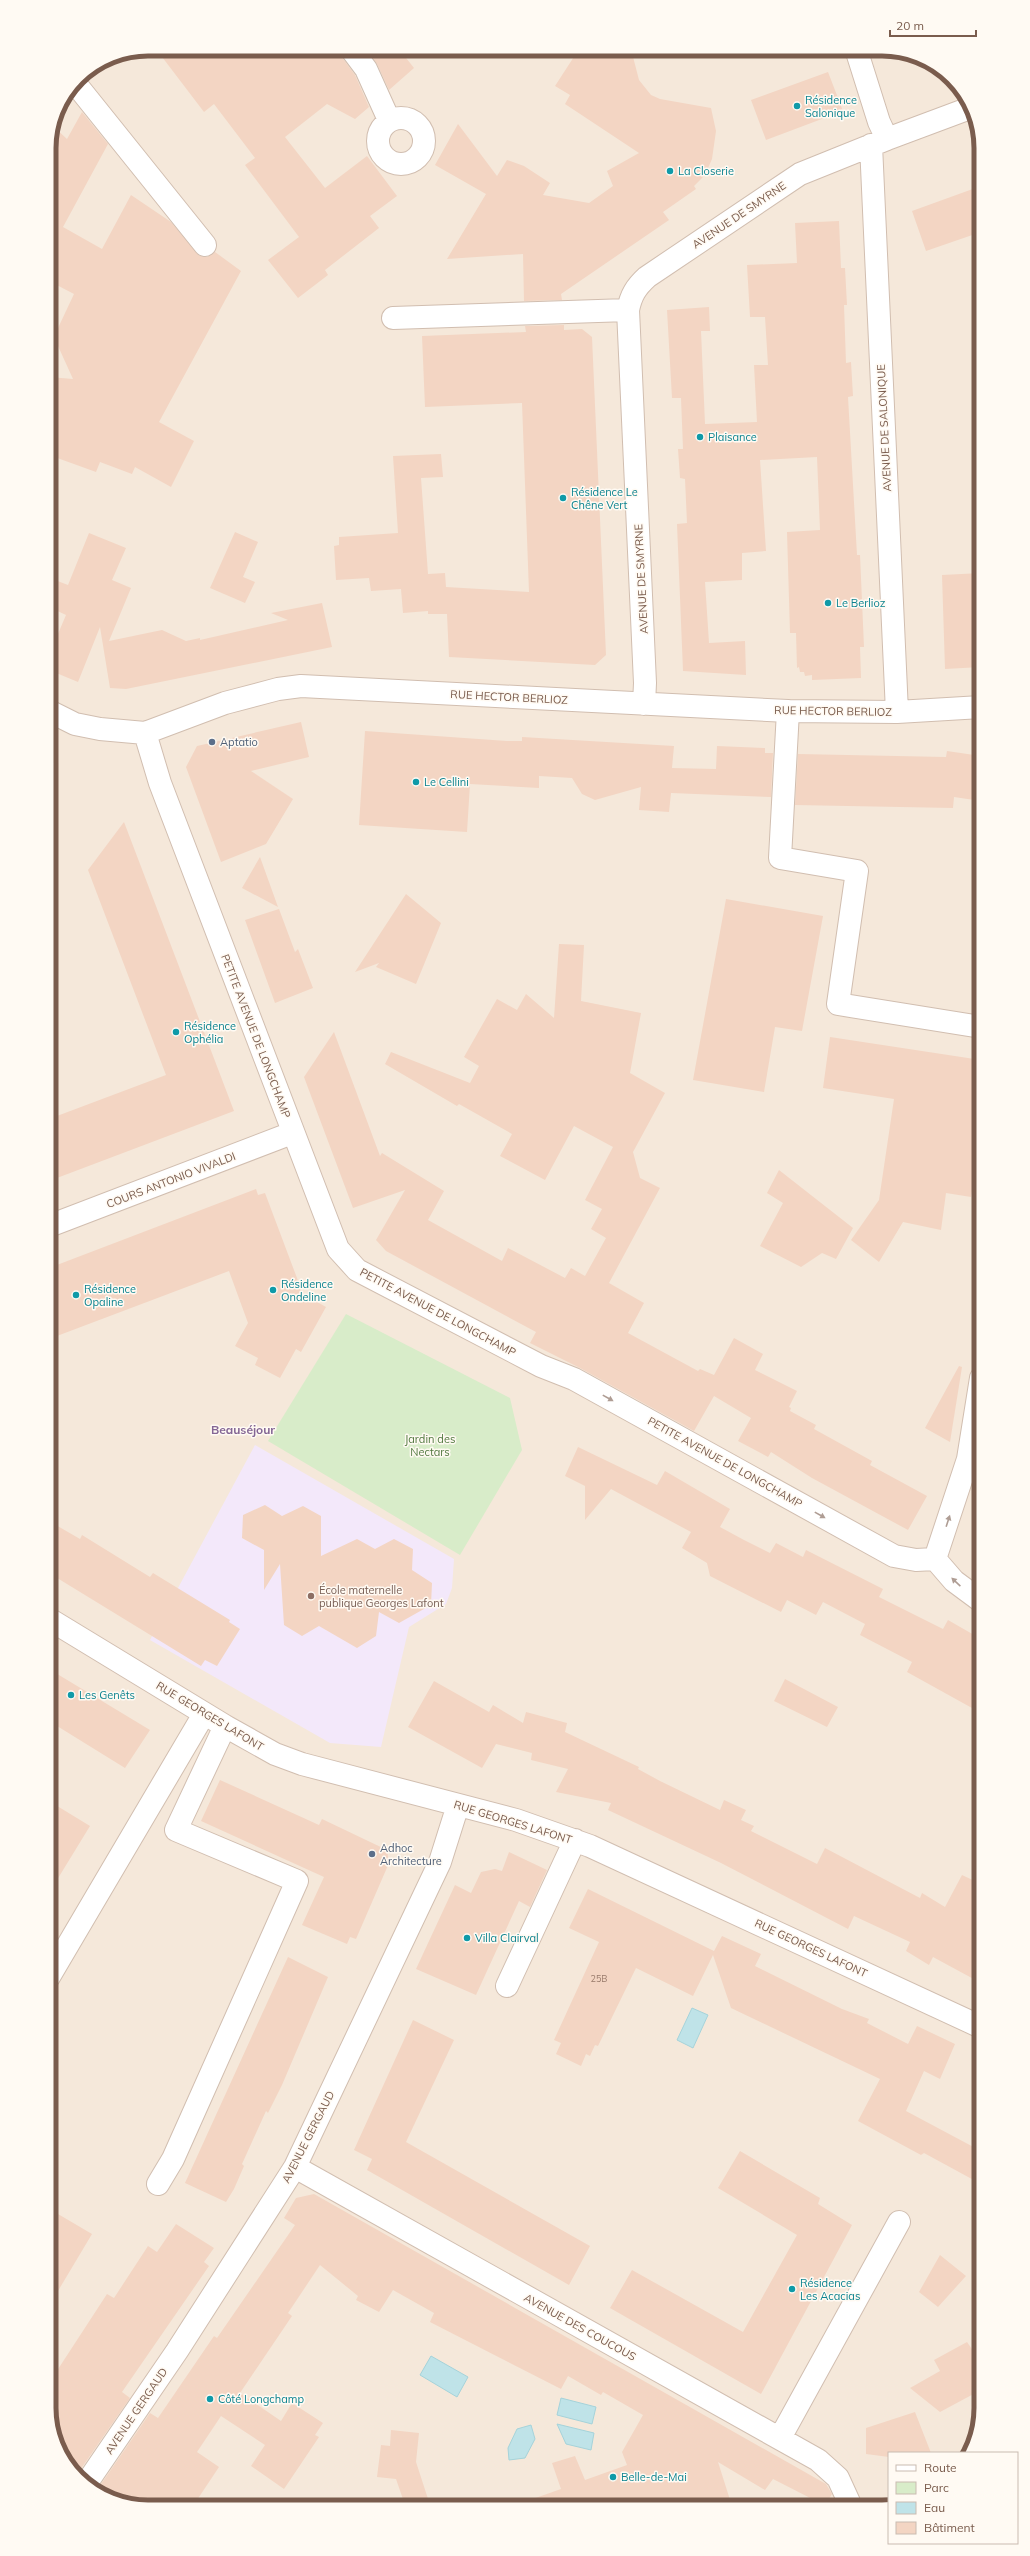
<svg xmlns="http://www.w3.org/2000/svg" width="1030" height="2556" font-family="Mulish,sans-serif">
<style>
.residential{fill:#f5e8da}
.education{fill:#f3e8fa}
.green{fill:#d8ecc9}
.water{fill:#bfe3e8;stroke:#a5d3da}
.building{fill:#f3d5c3}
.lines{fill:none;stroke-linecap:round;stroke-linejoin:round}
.minor-casing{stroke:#d1beb0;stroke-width:24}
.minor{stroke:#fff;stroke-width:22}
.oneway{fill:#af9d94}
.culture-dot{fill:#0f9aa8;stroke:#fffaf3;stroke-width:1.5}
.service-dot{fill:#5c6f8a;stroke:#fffaf3;stroke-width:1.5}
.education-dot{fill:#8d6e63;stroke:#fffaf3;stroke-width:1.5}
.labels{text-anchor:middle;stroke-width:3;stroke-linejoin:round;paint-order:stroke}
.number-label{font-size:9px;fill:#987a6a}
.culture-label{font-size:11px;fill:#0d838f;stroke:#fffaf3;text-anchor:start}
.street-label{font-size:11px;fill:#7a5c4d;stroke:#fffaf3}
.service-label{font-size:11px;fill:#4e5e75;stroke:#fffaf3;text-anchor:start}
.park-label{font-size:11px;fill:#537a41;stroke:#fffaf3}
.education-label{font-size:11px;fill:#785e54;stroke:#fffaf3;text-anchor:start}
.neighbourhood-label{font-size:12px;font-weight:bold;fill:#846695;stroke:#fffaf3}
.rim{fill:none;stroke:#7a5c4d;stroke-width:5}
</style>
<rect width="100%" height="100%" fill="#fdf6ec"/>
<!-- residential -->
<path class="residential" d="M 148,49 L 889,49 L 943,70 L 976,116 L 981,148 L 981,2408 L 976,2440 L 969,2453 L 889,2453 L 889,2502 L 141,2507 L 87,2486 L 54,2440 L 49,2408 L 49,142 L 57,110 L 78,78 L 110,56 Z"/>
<!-- education -->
<path class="education" d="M 255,1445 L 454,1559 L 452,1588 L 446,1604 L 409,1627 L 381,1747 L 330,1743 L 150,1640 Z"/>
<!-- green -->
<path class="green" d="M 346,1314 L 510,1398 L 522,1450 L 460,1555 L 268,1441 Z"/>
<!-- water -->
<path class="water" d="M 692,2008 L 708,2015 L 693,2048 L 677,2040 Z
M 431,2356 L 468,2377 L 457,2397 L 420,2375 Z
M 561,2398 L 596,2407 L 592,2424 L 557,2415 Z
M 557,2424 L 594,2433 L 591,2450 L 566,2444 Z
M 531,2425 L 535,2439 L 525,2458 L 509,2460 L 508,2448 L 517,2429 Z"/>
<!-- building -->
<path class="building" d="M 156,49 L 339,49 L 341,56 L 355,75 L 369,107 L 355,119 L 327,104 L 285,137 L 325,188 L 367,156 L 397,196 L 370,216 L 379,228 L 325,270 L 328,275 L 298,298 L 268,260 L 299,237 L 245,165 L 255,158 L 214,104 L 204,112 Z
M 367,49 L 399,49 L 414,68 L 389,90 L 377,64 Z
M 579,49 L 631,49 L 639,80 L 651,95 L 660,99 L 711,108 L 716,131 L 712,159 L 705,175 L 694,186 L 696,189 L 663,212 L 669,220 L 561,294 L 562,300 L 524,301 L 523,254 L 447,259 L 486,194 L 435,165 L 458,124 L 497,176 L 507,160 L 524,166 L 550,183 L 543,195 L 589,203 L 613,186 L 607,171 L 639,153 L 565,104 L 570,95 L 555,86 Z
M 828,72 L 843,111 L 766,140 L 751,100 Z
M 82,112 L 108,144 L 63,227 L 102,249 L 131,195 L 171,222 L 200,256 L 207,257 L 215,252 L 241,271 L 159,422 L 194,441 L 171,487 L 135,467 L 132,474 L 100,462 L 96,472 L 49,455 L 49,377 L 73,379 L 58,346 L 58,328 L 74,294 L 49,281 L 49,142 L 53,126 L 67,139 Z
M 981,186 L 981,232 L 926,251 L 912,211 Z
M 839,221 L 841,268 L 845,268 L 847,305 L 844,305 L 846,363 L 851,362 L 853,396 L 848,397 L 857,555 L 860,555 L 864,647 L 860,647 L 861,678 L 812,680 L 812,675 L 805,676 L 804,672 L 800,672 L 799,667 L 797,668 L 796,633 L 790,633 L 787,532 L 820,530 L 817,457 L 760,460 L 766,551 L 742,553 L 742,580 L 705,582 L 709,643 L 745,641 L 746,675 L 683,671 L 677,524 L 687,523 L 685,479 L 680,478 L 678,449 L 683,449 L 681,398 L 672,398 L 667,310 L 709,307 L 710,331 L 701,331 L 705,424 L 757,422 L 754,365 L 768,365 L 765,317 L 750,317 L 747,265 L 797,263 L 795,223 Z
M 564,325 L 564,330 L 582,329 L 592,337 L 606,655 L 595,665 L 449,657 L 447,614 L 428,614 L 428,611 L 403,613 L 401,589 L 371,591 L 369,578 L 336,580 L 334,546 L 339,545 L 339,537 L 398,533 L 393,456 L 441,454 L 443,477 L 421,478 L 428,574 L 445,573 L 446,587 L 529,592 L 522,403 L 425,407 L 422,336 L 526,332 L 525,326 Z
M 235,532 L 258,542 L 243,577 L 255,582 L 245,603 L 210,588 Z
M 89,533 L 126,548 L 112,580 L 131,588 L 109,641 L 162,630 L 186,641 L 200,638 L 200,640 L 288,620 L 271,613 L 322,603 L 332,647 L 126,689 L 110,688 L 100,627 L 78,682 L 49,670 L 49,655 L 66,615 L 49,607 L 49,593 L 55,580 L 68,585 Z
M 981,573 L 981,667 L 945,669 L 942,575 Z
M 301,722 L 309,757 L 251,771 L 293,799 L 266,844 L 221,862 L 186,767 L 197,746 Z
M 365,731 L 507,741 L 522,741 L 522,737 L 674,746 L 672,768 L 716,769 L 717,746 L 765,748 L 765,753 L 773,753 L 771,797 L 671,793 L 669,812 L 639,810 L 641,787 L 595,800 L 582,794 L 572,778 L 539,776 L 539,788 L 470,784 L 467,832 L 359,825 Z
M 947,751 L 981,756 L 981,801 L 954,797 L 953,808 L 795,805 L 798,754 L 946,757 Z
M 124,822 L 234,1111 L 49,1181 L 49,1119 L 166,1075 L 88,870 Z
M 260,857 L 278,907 L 242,888 Z
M 406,894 L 441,923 L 416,984 L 376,967 L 379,963 L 355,972 Z
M 726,899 L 823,916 L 802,1031 L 775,1027 L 764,1092 L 693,1080 Z
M 279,909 L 295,952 L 298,949 L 313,988 L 275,1003 L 245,920 Z
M 559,944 L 584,945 L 581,1001 L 641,1013 L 630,1073 L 665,1093 L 633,1152 L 640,1178 L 660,1188 L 609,1283 L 644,1303 L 628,1333 L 698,1371 L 700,1369 L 714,1375 L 734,1338 L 763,1354 L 755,1370 L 797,1391 L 789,1407 L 791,1408 L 790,1411 L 816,1425 L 814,1429 L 872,1461 L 870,1465 L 927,1496 L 908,1530 L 812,1478 L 771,1452 L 768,1457 L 738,1441 L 751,1418 L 714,1396 L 694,1431 L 580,1368 L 530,1343 L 536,1332 L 386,1251 L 376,1240 L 405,1190 L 353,1208 L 304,1077 L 334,1032 L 380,1156 L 382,1153 L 444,1191 L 428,1220 L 502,1261 L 508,1248 L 565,1278 L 571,1268 L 585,1276 L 606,1238 L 591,1229 L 602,1209 L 585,1200 L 613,1147 L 574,1126 L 545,1180 L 500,1156 L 512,1134 L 459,1104 L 457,1106 L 385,1064 L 391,1052 L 470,1083 L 479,1066 L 464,1057 L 497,999 L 517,1010 L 526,994 L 554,1018 Z
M 830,1037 L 981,1060 L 981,1137 L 971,1197 L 946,1193 L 941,1230 L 903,1222 L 879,1262 L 851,1240 L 879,1200 L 894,1099 L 823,1088 Z
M 779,1170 L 853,1228 L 836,1259 L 822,1253 L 801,1267 L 760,1246 L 783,1203 L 767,1193 Z
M 256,1189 L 258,1195 L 265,1193 L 303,1294 L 326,1307 L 301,1352 L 296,1349 L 280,1378 L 255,1365 L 258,1358 L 235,1346 L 248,1323 L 229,1271 L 49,1339 L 49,1268 Z
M 959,1366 L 962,1367 L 950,1442 L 925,1428 Z
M 578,1447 L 657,1485 L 665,1471 L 730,1509 L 720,1527 L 744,1540 L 770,1553 L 776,1543 L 803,1557 L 806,1550 L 883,1589 L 879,1597 L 943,1629 L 948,1620 L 981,1639 L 981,1713 L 907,1672 L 912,1662 L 860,1635 L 865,1624 L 823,1602 L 816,1615 L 787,1600 L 781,1612 L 710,1576 L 707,1563 L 682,1548 L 691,1532 L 611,1489 L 585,1520 L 585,1486 L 565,1476 Z
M 265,1505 L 282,1516 L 303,1506 L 321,1516 L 321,1556 L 357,1539 L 375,1549 L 394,1539 L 413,1549 L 412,1570 L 432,1583 L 431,1605 L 399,1623 L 379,1612 L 376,1636 L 357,1648 L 319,1626 L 302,1636 L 284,1625 L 280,1564 L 264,1590 L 264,1550 L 242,1538 L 243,1515 Z
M 49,1521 L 80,1539 L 82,1535 L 150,1577 L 153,1573 L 230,1620 L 229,1622 L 240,1629 L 217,1666 L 205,1660 L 201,1666 L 49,1573 Z
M 49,1669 L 150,1730 L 125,1768 L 49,1721 Z
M 785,1679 L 838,1707 L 827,1727 L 774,1701 Z
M 434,1681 L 489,1712 L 493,1705 L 523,1723 L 526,1712 L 567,1723 L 565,1732 L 639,1767 L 638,1769 L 660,1781 L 720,1810 L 724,1800 L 746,1810 L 741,1820 L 754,1826 L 751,1831 L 817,1864 L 825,1848 L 920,1898 L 922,1893 L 945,1907 L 962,1875 L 981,1884 L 981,1983 L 933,1957 L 929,1965 L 906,1951 L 910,1942 L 854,1916 L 848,1929 L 721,1863 L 608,1810 L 611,1803 L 556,1792 L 568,1769 L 531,1760 L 532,1753 L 496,1744 L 482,1768 L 408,1727 Z
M 220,1780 L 319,1825 L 322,1819 L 387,1850 L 389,1863 L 356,1939 L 350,1937 L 347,1944 L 302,1925 L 324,1877 L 201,1821 Z
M 49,1801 L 90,1826 L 49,1893 Z
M 509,1852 L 547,1870 L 530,1907 L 519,1901 L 476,1995 L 416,1969 L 455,1885 L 471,1893 L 481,1872 L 495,1869 L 502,1871 Z
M 588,1889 L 714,1951 L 722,1936 L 761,1954 L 755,1966 L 842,2009 L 869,2019 L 867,2023 L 908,2044 L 917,2026 L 955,2044 L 940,2079 L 924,2071 L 906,2111 L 981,2151 L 981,2184 L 924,2153 L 921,2155 L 858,2121 L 880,2079 L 731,2008 L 713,1955 L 693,1996 L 636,1968 L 598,2046 L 595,2045 L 590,2056 L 586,2054 L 581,2066 L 556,2054 L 561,2043 L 554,2040 L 599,1942 L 569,1928 Z
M 288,1957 L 328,1977 L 282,2085 L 268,2113 L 266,2111 L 242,2164 L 244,2166 L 234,2189 L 226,2202 L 185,2183 Z
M 413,2020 L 454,2040 L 406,2142 L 590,2246 L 569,2285 L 367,2170 L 372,2159 L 354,2150 Z
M 740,2151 L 820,2198 L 818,2204 L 852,2225 L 761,2394 L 610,2308 L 632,2270 L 743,2332 L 797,2235 L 718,2188 Z
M 314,2194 L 826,2484 L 832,2494 L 827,2502 L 818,2502 L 773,2479 L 765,2490 L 718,2462 L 731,2503 L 527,2504 L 527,2501 L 561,2489 L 552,2463 L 575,2456 L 585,2480 L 627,2465 L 622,2452 L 643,2415 L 603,2392 L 601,2395 L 568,2376 L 561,2389 L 430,2322 L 434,2313 L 393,2290 L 379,2312 L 356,2300 L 358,2296 L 320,2265 L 288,2313 L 292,2316 L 240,2393 L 281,2421 L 292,2403 L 323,2423 L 315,2435 L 319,2437 L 284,2489 L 251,2466 L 265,2445 L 221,2416 L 197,2452 L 219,2467 L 193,2506 L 141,2507 L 97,2490 L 150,2413 L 158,2418 L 214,2336 L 217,2338 L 295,2225 L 284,2218 L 296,2198 Z
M 58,2214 L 92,2234 L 49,2306 L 49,2229 Z
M 176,2224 L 214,2248 L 204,2262 L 209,2266 L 122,2392 L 130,2398 L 78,2473 L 54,2440 L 49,2408 L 49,2383 L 107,2294 L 114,2298 L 148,2246 L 157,2252 Z
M 940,2255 L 966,2276 L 938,2307 L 919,2292 Z
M 967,2342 L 981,2362 L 981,2390 L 940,2412 L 910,2388 L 940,2371 L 934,2360 Z
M 915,2412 L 931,2453 L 889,2453 L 889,2457 L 866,2454 L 866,2428 Z
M 391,2430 L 419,2433 L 416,2462 L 430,2505 L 405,2505 L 396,2479 L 377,2477 L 381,2445 L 390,2446 Z"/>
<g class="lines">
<defs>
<path id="minor" d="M 351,49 L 366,69 L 389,120
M 856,49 L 879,122 L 887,139
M 75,83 L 205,245
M378 141a23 23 0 1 1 46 0a23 23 0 1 1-46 0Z
M 871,145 L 897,712
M 393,318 L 628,310
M 644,704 L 645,683 L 628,310 C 631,295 636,287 647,277 L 800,174 L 887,139 L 970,108
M 49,711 L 75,724 L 100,729 L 145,733 L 225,703 L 278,689 L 301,686 L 788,711 L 897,712 L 981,707
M 788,711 L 780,858 L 857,871 L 838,1004 L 981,1027
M 145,733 L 160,783 L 338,1249 L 357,1270 L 541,1366 L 574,1379 L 894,1556 L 916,1560 L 935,1559
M 49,1226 L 292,1133
M 935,1559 L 968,1459 L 981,1378
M 935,1559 L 954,1581 L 981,1601
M 49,1619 L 225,1726 L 275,1754 L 302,1764 L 516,1820 L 590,1846 L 981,2027
M 49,1977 L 204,1714
M 507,1986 L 575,1840
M 295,2167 L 818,2460 L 838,2478 L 849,2502
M 158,2184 L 173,2159 L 297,1881 L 176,1830 L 225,1726
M 780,2438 L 899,2222
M 86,2484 L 177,2351 L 295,2167 L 440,1862 L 458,1805"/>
</defs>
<!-- minor casing -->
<use href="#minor" class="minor-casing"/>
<!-- minor -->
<use href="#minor" class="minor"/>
</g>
<!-- one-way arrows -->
<defs><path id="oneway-solid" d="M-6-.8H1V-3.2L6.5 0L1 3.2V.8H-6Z"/></defs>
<g class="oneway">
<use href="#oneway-solid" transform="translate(608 1398) rotate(29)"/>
<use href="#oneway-solid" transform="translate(820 1515) rotate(29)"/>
<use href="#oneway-solid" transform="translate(948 1521) rotate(-72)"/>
<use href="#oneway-solid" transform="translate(956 1582) rotate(-137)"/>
</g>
<!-- markers -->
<g class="culture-dot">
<circle cx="797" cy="106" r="4"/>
<circle cx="670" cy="171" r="4"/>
<circle cx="700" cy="437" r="4"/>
<circle cx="563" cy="498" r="4"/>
<circle cx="828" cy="603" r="4"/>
<circle cx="416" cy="782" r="4"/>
<circle cx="176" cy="1032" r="4"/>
<circle cx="273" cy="1290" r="4"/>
<circle cx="76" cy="1295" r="4"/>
<circle cx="71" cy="1695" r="4"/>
<circle cx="467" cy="1938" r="4"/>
<circle cx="792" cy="2289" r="4"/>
<circle cx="210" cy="2399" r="4"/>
<circle cx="613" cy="2477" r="4"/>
</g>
<g class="service-dot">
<circle cx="212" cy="742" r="4"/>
<circle cx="372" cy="1854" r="4"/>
</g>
<circle class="education-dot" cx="311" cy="1596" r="4"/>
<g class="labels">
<!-- number labels -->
<g class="number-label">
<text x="599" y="1982">25B</text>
</g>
<!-- culture labels -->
<g class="culture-label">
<text x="805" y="104">Résidence<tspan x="805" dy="13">Salonique</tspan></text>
<text x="678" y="175">La Closerie</text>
<text x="708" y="441">Plaisance</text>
<text x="571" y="496">Résidence Le<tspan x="571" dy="13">Chêne Vert</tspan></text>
<text x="836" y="607">Le Berlioz</text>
<text x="424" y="786">Le Cellini</text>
<text x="184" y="1030">Résidence<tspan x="184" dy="13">Ophélia</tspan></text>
<text x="281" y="1288">Résidence<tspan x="281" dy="13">Ondeline</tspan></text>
<text x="84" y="1293">Résidence<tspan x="84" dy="13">Opaline</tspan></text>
<text x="79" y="1699">Les Genêts</text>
<text x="475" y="1942">Villa Clairval</text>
<text x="800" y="2287">Résidence<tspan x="800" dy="13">Les Acacias</tspan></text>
<text x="218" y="2403">Côté Longchamp</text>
<text x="621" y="2481">Belle-de-Mai</text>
</g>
<!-- street labels -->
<g class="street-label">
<text transform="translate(739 215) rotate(-34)" y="4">AVENUE DE SMYRNE</text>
<text transform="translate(884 428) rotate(-93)" y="4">AVENUE DE SALONIQUE</text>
<text transform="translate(641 579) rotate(-93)" y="4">AVENUE DE SMYRNE</text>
<text transform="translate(509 697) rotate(3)" y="4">RUE HECTOR BERLIOZ</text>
<text transform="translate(833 711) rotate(1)" y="4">RUE HECTOR BERLIOZ</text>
<text transform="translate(256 1036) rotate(69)" y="4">PETITE AVENUE DE LONGCHAMP</text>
<text transform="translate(171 1180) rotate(-21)" y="4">COURS ANTONIO VIVALDI</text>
<text transform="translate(438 1312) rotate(28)" y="4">PETITE AVENUE DE LONGCHAMP</text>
<text transform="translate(725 1462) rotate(29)" y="4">PETITE AVENUE DE LONGCHAMP</text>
<text transform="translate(210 1716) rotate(31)" y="4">RUE GEORGES LAFONT</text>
<text transform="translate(513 1822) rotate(17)" y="4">RUE GEORGES LAFONT</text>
<text transform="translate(811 1948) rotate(25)" y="4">RUE GEORGES LAFONT</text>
<text transform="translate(308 2137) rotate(-63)" y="4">AVENUE GERGAUD</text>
<text transform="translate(580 2327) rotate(29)" y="4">AVENUE DES COUCOUS</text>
<text transform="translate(136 2411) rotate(-56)" y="4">AVENUE GERGAUD</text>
</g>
<!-- service labels -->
<g class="service-label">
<text x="220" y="746">Aptatio</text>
<text x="380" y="1852">Adhoc<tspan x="380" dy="13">Architecture</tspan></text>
</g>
<!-- park labels -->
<g class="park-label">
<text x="430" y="1443">Jardin des<tspan x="430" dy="13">Nectars</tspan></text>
</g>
<!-- education labels -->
<g class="education-label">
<text x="319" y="1594">École maternelle<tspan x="319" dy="13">publique Georges Lafont</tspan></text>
</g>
<!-- neighbourhood labels -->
<g class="neighbourhood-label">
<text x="243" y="1434">Beauséjour</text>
</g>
</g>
<!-- crop -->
<path d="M0 0H1030V2556H0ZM148 56H882A92 92 0 0 1 974 148V2408A92 92 0 0 1 882 2500H148A92 92 0 0 1 56 2408V148A92 92 0 0 1 148 56Z" fill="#fffaf3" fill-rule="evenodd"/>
<path class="rim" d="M148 56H882A92 92 0 0 1 974 148V2408A92 92 0 0 1 882 2500H148A92 92 0 0 1 56 2408V148A92 92 0 0 1 148 56Z"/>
<!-- legend -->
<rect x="888" y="2452" width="130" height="92" fill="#fffaf3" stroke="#cabbb1"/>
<rect x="896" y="2465" width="20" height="6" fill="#ffffff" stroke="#cabbb1"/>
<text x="924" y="2472" font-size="12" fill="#7a5c4d">Route</text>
<rect x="896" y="2482" width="20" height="12" fill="#d8ecc9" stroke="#cabbb1"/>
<text x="924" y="2492" font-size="12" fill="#7a5c4d">Parc</text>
<rect x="896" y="2502" width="20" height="12" fill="#bfe3e8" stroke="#cabbb1"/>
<text x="924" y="2512" font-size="12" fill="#7a5c4d">Eau</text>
<rect x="896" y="2522" width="20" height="12" fill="#f3d5c3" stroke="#cabbb1"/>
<text x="924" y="2532" font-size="12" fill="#7a5c4d">Bâtiment</text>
<!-- scale -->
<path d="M890 30v6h86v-6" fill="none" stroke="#7a5c4d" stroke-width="2"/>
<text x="896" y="30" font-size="12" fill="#7a5c4d" stroke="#fffaf3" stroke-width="3" paint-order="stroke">20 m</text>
</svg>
